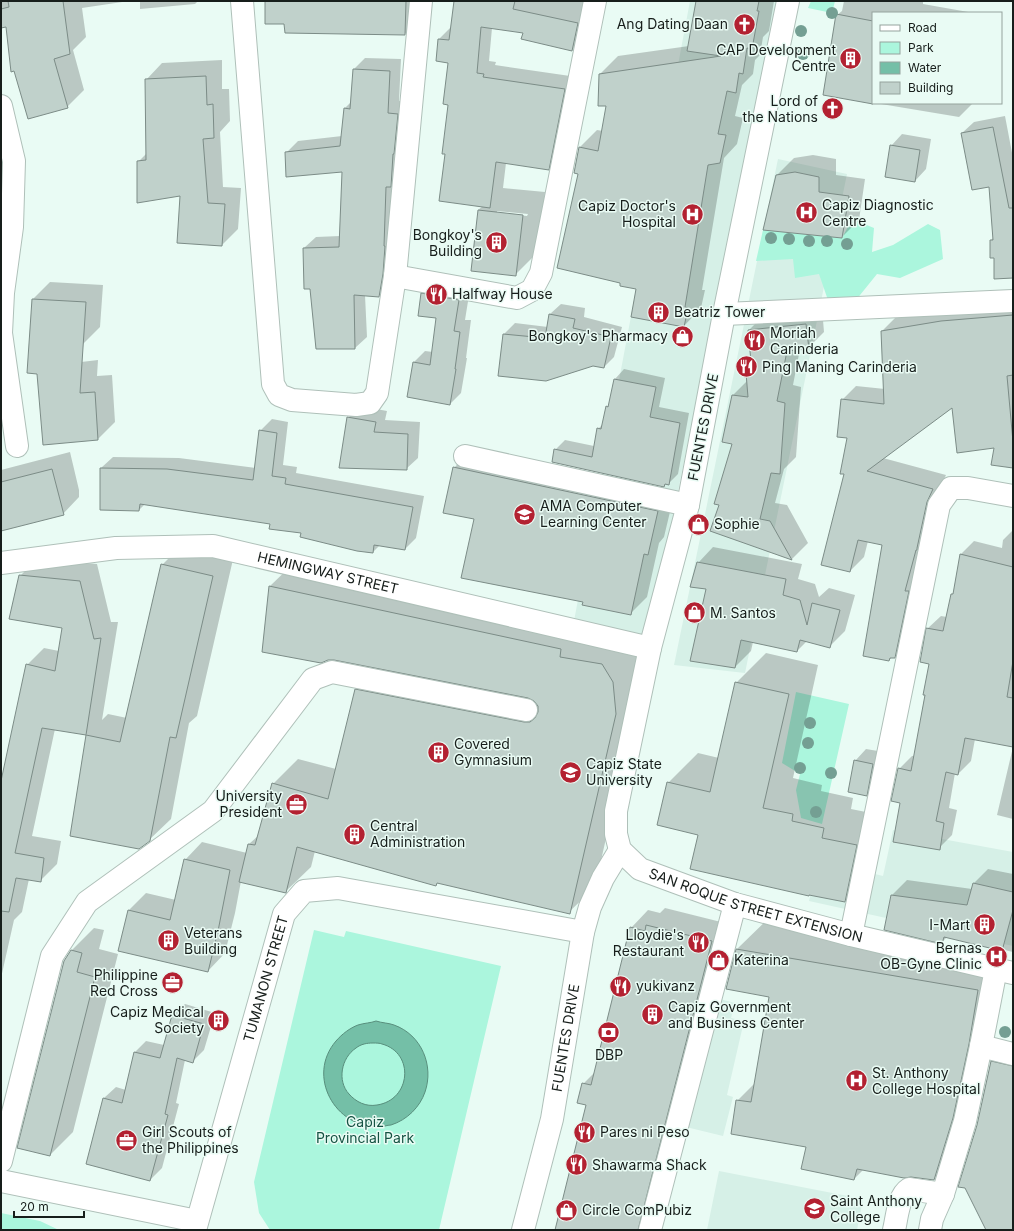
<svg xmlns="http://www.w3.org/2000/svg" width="1014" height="1231" font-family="Inter,sans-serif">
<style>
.built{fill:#d6f0e7}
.green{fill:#abf6dd}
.water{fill:#74bfa7;stroke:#588f7d;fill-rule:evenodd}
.shadow{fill:#0003;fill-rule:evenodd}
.building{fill:#c0d1cb;stroke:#7c8c87}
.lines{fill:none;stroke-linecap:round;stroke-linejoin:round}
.minor-casing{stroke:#afc0b9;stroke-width:24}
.major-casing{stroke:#afc0b9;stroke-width:24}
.minor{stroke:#fff;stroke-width:22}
.major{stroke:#fff;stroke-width:22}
.tree{fill:#749f93}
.labels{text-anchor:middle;stroke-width:3;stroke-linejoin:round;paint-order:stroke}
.poi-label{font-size:14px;fill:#171e1b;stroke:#e9fbf4;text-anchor:start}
.street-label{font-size:14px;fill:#171e1b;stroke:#e9fbf4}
.park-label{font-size:14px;fill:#155343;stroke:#e9fbf4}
</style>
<rect width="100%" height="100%" fill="#e9fbf4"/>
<!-- built -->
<path class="built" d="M 690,1 L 777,1 L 648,640 L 574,621 Z
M 778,159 L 847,174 L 745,673 L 674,665 Z
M 893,830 L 1013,852 L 1013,946 L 809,901 L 819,860 L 883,876 Z
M 716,998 L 735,1003 L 731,1018 L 744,1021 L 727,1095 L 733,1097 L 723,1136 L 686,1127 Z
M 719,1171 L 863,1199 L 857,1230 L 707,1230 Z"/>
<!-- green -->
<path class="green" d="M 811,1 L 835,1 L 832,13 L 808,8 Z
M 852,219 L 874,228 L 872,252 L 893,245 L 928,224 L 940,230 L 943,259 L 900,278 L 877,274 L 856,300 L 830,306 L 819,274 L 795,278 L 793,259 L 756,261 L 763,230 L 842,238 Z
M 796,692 L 849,704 L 822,824 L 801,818 L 796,790 L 800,774 L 782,763 Z
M 314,930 L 344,937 L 346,931 L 501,966 L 439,1230 L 270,1230 L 259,1213 L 254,1182 Z
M 1,1213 L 40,1221 L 59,1230 L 1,1230 Z"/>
<!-- water -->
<path class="water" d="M 376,1021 C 382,1023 389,1023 394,1025 C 422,1035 434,1066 425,1092 C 420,1107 407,1120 391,1125 C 387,1125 383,1127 379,1127 C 335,1128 306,1076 336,1041 C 342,1034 350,1028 358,1025 C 364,1023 371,1023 376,1021 ZM 373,1043 C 376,1043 380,1043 382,1044 C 415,1053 411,1100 377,1105 C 366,1107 356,1102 349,1094 C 337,1081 341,1058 356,1048 C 361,1044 367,1043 373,1043 Z"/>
<!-- shadow -->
<path class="shadow" d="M 1,1 L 129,1 L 82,8 L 86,37 L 73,50 L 84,90 L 67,107 L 7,25 L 1,27 Z
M 140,1 L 198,1 L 195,4 L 140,9 Z
M 266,1 L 428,1 L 428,12 L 405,34 L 285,23 Z
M 455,1 L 591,1 L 585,37 L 572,50 L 524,32 L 492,28 L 489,61 L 496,62 L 495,65 L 577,77 L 561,156 L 548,169 L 506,163 L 503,188 L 545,192 L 538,252 L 515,275 L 478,210 L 483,206 L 446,153 L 449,104 L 449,62 L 439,39 L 451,27 ZM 497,211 L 528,214 L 527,216 L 497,213 Z
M 697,1 L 774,1 L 769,31 L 763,37 L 760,55 L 755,60 L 753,74 L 742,85 L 735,116 L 743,118 L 737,144 L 724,158 L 702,290 L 705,290 L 701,308 L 684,326 L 638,288 L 621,282 L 579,173 L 580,147 L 597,130 L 603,131 L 607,105 L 600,74 L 618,56 L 689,46 Z
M 844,1 L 923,1 L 923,4 L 974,13 L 873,13 L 873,103 L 837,15 L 842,11 Z
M 365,58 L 401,59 L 399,101 L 409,102 L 390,284 L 379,295 L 365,295 L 367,337 L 355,348 L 316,348 L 311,288 L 304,248 L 316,237 L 340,236 L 343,171 L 286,153 L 298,141 L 342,136 L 344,109 L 352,101 L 354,69 Z
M 222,60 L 222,89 L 229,89 L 230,121 L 220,132 L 223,187 L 241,188 L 238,229 L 222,245 L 181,195 L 138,162 L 147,153 L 146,80 L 162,63 Z
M 875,103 L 973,103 L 959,117 Z
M 1005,116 L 1013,158 L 1013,277 L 995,257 L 991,240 L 994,237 L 990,186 L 962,133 L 974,122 Z
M 902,134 L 931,139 L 926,169 L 915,181 L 891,146 Z
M 813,155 L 836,159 L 836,175 L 865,179 L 859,220 L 842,237 L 776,176 L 794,158 Z
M 50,282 L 103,285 L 100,327 L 83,344 L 33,299 Z
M 433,282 L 470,289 L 465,320 L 471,320 L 466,358 L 467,358 L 461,393 L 450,404 L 414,362 L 425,351 L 433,352 L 437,318 L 422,294 Z
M 1013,302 L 1013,467 L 995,447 L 953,407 L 883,458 L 946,475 L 940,488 L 909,643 L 894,657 L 892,657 L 889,660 L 883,544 L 868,541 L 864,557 L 850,571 L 845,473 L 848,437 L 842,400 L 856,386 L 885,389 L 882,331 L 896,317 L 955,307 Z
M 561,304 L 585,308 L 584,317 L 622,327 L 614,357 L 604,367 L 593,365 L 500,375 L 504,334 L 515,323 L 548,327 L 550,314 Z
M 822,308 L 824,332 L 808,348 L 800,349 L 793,385 L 801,387 L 796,457 L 784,469 L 775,503 L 787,505 L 808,543 L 792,559 L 711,531 L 721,504 L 733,443 L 733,395 L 748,380 L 746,362 L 751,357 L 749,330 L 765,314 Z
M 98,360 L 97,376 L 112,375 L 115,422 L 98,439 L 44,444 L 56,365 Z
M 624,369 L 665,378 L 659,407 L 689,413 L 678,474 L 668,484 L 666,483 L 664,486 L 555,450 L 565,440 L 594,446 L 598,429 L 604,423 L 607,407 L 610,403 L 615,379 Z
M 360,406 L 387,411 L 385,420 L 420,422 L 418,458 L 406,469 L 348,418 Z
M 272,419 L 288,422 L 283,465 L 297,467 L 296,473 L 424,496 L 416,538 L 405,549 L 380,545 L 373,552 L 271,523 L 145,504 L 139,510 L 101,509 L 101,468 L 113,457 L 179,458 L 256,468 L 260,431 Z
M 470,451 L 674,495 L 664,537 L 659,543 L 647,597 L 630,614 L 584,601 L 454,468 Z
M 70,452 L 79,490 L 79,497 L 62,515 L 1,530 L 1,470 Z
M 1013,530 L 1013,746 L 975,739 L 971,761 L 958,774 L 955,773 L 949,808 L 957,810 L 952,835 L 939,848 L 901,802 L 899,769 L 912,756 L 915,756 L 930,663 L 927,629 L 941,616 L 947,617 L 952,594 L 955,592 L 961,554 L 974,541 L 1002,548 L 1003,540 Z
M 183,544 L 234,555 L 197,716 L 189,723 L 171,819 L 149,840 L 71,835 L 87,734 L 55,729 L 32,836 L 61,841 L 57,864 L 40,881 L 29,879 L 22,912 L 14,920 L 1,978 L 1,786 L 27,665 L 44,648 L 59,651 L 63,628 L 20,576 L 37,559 L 97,564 L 111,622 L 118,622 L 102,720 L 108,714 L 127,718 L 162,565 Z
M 713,547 L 802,564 L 798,579 L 815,584 L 819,597 L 829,588 L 855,595 L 845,631 L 829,647 L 807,641 L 797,651 L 753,642 L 751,651 L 735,667 L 698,563 Z
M 296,561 L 586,624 L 638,657 L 640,688 L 595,887 L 569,912 L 315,851 L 311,867 L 285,892 L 241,881 L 235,913 L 225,953 L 208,971 L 120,950 L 129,910 L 146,893 L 176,900 L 185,860 L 202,842 L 247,853 L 249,844 L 260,834 L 273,784 L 298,759 L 336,769 L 356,690 L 378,667 L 334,659 L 263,651 L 270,586 Z
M 766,653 L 818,665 L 793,778 L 822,785 L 821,791 L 853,798 L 851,809 L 886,816 L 874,871 L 845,901 L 700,834 L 668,783 L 698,753 L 719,758 L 736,683 Z
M 1013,747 L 1013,819 L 997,815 Z
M 866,749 L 884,752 L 878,783 L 866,795 L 855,761 Z
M 988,869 L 1013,874 L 1013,952 L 947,937 L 942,942 L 892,895 L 907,880 L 972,889 L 973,884 Z
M 665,908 L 729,924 L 655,1230 L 556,1230 L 587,1104 L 583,1084 L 596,1071 L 631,928 L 648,910 L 660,913 Z
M 768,919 L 1009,960 L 999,1012 L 983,1086 L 965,1148 L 934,1179 L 863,1170 L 854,1179 L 807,1146 L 737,1101 L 756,1082 L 770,996 L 737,949 Z
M 94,928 L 104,930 L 99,949 L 118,954 L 73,1132 L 50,1155 L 71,951 Z
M 185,1004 L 215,1013 L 204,1050 L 192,1062 L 185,1060 L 176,1103 L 179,1104 L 162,1168 L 150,1180 L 104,1098 L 116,1087 L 126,1090 L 134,1053 L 146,1041 L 164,1045 L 173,1015 Z
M 1013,1040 L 1013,1230 L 987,1230 L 978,1125 L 991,1062 Z"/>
<!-- building -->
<path class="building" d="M 8,1 L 63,1 L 70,54 L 54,59 L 68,108 L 28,119 L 14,71 L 11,72 L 6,27 L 1,28 L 1,9 L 9,7 Z
M 265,1 L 406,1 L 405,35 L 285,33 L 284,24 L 265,24 Z
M 454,1 L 515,1 L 513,9 L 578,23 L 572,51 L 521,39 L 523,33 L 481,27 L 477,73 L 484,74 L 483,77 L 565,89 L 549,170 L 496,162 L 490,208 L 439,201 L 445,154 L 442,154 L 448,105 L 443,104 L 448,63 L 436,61 L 438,39 L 449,40 Z
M 696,1 L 759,1 L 757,11 L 759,11 L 752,49 L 747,48 L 743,74 L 739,73 L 736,93 L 727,91 L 718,134 L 726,135 L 720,163 L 708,165 L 685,307 L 688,308 L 684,327 L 631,317 L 636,289 L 620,286 L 620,283 L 557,268 L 578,174 L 574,173 L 579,147 L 598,151 L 606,106 L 598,106 L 599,74 L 721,56 L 687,51 Z
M 836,14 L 873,21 L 873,104 L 823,95 Z
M 353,69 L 390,71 L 388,113 L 398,114 L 394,154 L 393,154 L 391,187 L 386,187 L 384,246 L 385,246 L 383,274 L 379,297 L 354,295 L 355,349 L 316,349 L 310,289 L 304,289 L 303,248 L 339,247 L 342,172 L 286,177 L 285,152 L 340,146 L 344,108 L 350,109 Z
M 206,76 L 207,105 L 213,104 L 214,138 L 203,139 L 208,203 L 225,204 L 222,246 L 177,243 L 180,196 L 137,203 L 137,161 L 146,160 L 145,79 Z
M 993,127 L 1009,208 L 1013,208 L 1013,278 L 994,279 L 994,258 L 990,258 L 990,240 L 993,240 L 989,187 L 972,190 L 961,133 Z
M 890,145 L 920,150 L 915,182 L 885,177 Z
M 795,172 L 819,177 L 819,192 L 849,196 L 842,238 L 763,230 L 776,175 Z
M 478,210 L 523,215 L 516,276 L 471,271 Z
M 421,293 L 459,300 L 454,331 L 460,332 L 455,369 L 456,369 L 450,405 L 407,397 L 413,362 L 430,365 L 436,318 L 418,316 Z
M 32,299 L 86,302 L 80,393 L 95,392 L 98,440 L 43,445 L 37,374 L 27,373 Z
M 549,314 L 575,319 L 573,328 L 611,337 L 604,368 L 593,366 L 546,381 L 498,376 L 503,334 L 545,338 Z
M 1013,315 L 1013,375 L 1007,376 L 1013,442 L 1013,468 L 991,465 L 994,448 L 957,453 L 952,408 L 867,471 L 933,489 L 927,502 L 917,548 L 917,550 L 916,550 L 905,591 L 909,591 L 895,658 L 890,658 L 889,661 L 863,656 L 882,545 L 858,540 L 850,572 L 821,565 L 844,474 L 840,474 L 847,438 L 837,437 L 841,399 L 884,404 L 881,331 L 941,321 Z
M 806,324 L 809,349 L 787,351 L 777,401 L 785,403 L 780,474 L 771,473 L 760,519 L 770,521 L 792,560 L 710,531 L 719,505 L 714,504 L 732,444 L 722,442 L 732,395 L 748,397 L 745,361 L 751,362 L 748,330 Z
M 614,379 L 656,387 L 650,417 L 680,423 L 669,485 L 665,484 L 664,487 L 552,462 L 554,449 L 592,457 L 597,428 L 601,429 L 606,406 L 608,407 Z
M 347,417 L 376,422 L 374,432 L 408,434 L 407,470 L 339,468 Z
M 259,430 L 277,433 L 272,476 L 286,478 L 285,484 L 413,507 L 405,550 L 374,545 L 373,553 L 357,551 L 300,537 L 301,533 L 269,529 L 270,524 L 140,504 L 139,511 L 100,510 L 100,468 L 167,469 L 253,480 Z
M 453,467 L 658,511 L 648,555 L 644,554 L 631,615 L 582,605 L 583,602 L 461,578 L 474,519 L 443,513 Z
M 52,469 L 64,515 L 1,531 L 1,482 Z
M 960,554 L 1013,567 L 1013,661 L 1007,697 L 1013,698 L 1013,747 L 965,738 L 958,775 L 946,772 L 936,821 L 944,823 L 940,850 L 893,842 L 900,803 L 891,801 L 898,768 L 911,771 L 920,722 L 925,695 L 923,695 L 929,664 L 920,662 L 926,628 L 943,631 L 951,594 L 953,594 Z
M 697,562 L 786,579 L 783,595 L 800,600 L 807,625 L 812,603 L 840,610 L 830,648 L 800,640 L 797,652 L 741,640 L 735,668 L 690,661 L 706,589 L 690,587 Z
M 161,564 L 213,576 L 176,738 L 170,737 L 150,841 L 139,849 L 70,836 L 86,735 L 120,742 Z
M 19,575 L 80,581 L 94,639 L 101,638 L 86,735 L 42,728 L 15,853 L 44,858 L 41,882 L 16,878 L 9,912 L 1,911 L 1,781 L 26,664 L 55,671 L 62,628 L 9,619 Z
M 269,586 L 561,649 L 560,657 L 602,664 L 613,682 L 616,714 L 570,914 L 437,883 L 436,886 L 297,847 L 286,893 L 239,882 L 248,844 L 255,845 L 272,783 L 328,799 L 355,689 L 524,722 L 530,722 L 535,718 L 538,712 L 538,706 L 534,701 L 528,698 L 334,660 L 328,660 L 321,663 L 262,652 Z
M 735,682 L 789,694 L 763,808 L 793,814 L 792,821 L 824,828 L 822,838 L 857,845 L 845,902 L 809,895 L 809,896 L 690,869 L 698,835 L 657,825 L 667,782 L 710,792 Z
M 854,760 L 873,764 L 867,796 L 848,792 Z
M 184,859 L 230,870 L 218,931 L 208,972 L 118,951 L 128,910 L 170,920 Z
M 973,883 L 1013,892 L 1013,910 L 1002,951 L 944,937 L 942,944 L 884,930 L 891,895 L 967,905 Z
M 646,925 L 712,941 L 638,1230 L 555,1230 L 586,1105 L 577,1103 L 582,1083 L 591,1085 L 630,927 L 645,931 Z
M 736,949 L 978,990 L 969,1044 L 953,1118 L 934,1180 L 911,1177 L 904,1178 L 857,1169 L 854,1180 L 801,1169 L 806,1147 L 731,1134 L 736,1100 L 751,1102 L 769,997 L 726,989 Z
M 71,950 L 82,953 L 77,972 L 95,977 L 50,1156 L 17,1148 L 64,961 Z
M 172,1015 L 204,1024 L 193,1063 L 177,1058 L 165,1114 L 168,1115 L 150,1181 L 86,1164 L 103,1098 L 122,1103 L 134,1052 L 160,1058 Z
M 991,1061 L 1013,1066 L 1013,1230 L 986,1230 L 965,1188 L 958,1187 L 977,1125 Z"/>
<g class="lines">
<defs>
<g id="minor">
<path d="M 242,1 L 273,384 L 279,395 L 292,400 L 356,405 L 370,403 L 377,393 L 395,276 L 421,1"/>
<path d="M 1,106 L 14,161 L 12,227 L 3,293 L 1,333 L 17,446"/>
<path d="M 395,276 L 517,298 L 532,290 L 541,273 L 595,1"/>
<path d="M 724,314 L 1013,301"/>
<path d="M 465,456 L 688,505"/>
<path d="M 851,935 L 939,505 L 951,488 L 968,488 L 1013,496"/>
<path d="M 996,969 L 981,1046 L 1013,1054"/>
<path d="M 1,1161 L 52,956 L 87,902 L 213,811 L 313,679 L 332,672 L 526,710"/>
<path d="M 1,1181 L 197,1221"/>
<path id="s1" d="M 195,1230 L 284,914 L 304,891 L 338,888 L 583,932"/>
<path id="s2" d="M 523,1230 L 552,1119 L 583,932 L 590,907 L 603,878 L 620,850"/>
<path d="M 650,1230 L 735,904"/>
<path d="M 894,1230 C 897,1218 898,1196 909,1189 L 943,1194"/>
<path d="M 930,1230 L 932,1219 L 943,1194 L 965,1121 L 981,1046"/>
</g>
<g id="major">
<path id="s3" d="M 788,1 L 724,314 L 688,505 L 650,648 L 628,753 L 616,811 L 616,834 L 620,850 L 640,869 L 735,904 L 851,935 L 1013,973"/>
<path id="s4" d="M 1,563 L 116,548 L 213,546 L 650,648"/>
</g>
</defs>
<!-- minor casing -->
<use href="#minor" class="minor-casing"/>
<!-- major casing -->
<use href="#major" class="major-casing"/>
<!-- minor -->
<use href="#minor" class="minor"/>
<!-- major -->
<use href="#major" class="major"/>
</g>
<!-- trees -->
<g class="tree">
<circle cx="832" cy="13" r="6"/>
<circle cx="801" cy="31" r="6"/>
<circle cx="803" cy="54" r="6"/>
<circle cx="771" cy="238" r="6"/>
<circle cx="789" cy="239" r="6"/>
<circle cx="809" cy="241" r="6"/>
<circle cx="827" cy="241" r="6"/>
<circle cx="847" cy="244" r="6"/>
<circle cx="810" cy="723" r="6"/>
<circle cx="808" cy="743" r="6"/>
<circle cx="800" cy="768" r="6"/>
<circle cx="831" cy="773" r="6"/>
<circle cx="816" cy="812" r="6"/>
<circle cx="1005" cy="1032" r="6"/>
</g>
<!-- icons -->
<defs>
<symbol id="church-disc" viewBox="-11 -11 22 22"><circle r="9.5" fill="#b32131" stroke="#e9fbf4"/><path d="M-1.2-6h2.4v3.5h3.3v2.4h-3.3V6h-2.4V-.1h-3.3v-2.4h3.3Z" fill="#fff"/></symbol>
<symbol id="building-disc" viewBox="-11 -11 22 22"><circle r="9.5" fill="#b32131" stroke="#e9fbf4"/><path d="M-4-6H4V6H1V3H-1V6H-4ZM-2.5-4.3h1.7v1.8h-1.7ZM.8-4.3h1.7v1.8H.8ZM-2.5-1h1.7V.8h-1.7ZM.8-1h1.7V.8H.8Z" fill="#fff"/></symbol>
<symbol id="hospital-disc" viewBox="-11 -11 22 22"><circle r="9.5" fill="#b32131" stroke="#e9fbf4"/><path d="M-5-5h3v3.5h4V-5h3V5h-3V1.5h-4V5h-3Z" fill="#fff"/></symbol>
<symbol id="restaurant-disc" viewBox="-11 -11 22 22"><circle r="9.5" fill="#b32131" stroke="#e9fbf4"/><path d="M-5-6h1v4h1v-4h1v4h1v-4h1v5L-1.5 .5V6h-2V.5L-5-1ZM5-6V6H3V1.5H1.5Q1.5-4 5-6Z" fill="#fff"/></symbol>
<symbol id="shop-disc" viewBox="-11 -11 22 22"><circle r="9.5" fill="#b32131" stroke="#e9fbf4"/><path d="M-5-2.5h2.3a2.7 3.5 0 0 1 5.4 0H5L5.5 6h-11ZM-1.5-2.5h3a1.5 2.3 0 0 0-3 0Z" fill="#fff"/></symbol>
<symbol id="university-disc" viewBox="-11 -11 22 22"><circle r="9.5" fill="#b32131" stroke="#e9fbf4"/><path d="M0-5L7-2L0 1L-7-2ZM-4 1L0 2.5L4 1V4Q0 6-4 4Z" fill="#fff"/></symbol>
<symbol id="office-disc" viewBox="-11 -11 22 22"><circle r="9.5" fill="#b32131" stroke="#e9fbf4"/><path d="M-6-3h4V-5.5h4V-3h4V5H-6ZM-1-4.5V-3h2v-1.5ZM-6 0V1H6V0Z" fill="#fff"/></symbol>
<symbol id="bank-disc" viewBox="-11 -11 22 22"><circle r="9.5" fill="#b32131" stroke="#e9fbf4"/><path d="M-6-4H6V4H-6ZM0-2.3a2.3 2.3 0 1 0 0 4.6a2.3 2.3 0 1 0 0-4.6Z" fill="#fff"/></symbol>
</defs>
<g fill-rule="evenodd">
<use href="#church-disc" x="732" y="12" width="25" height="25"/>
<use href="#building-disc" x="838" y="46" width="25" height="25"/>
<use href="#church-disc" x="820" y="96" width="25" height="25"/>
<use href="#hospital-disc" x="794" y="200" width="25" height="25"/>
<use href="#hospital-disc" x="680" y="202" width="25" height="25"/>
<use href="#building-disc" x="484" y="230" width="25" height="25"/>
<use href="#restaurant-disc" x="424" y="282" width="25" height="25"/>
<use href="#building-disc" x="646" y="300" width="25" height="25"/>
<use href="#shop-disc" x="670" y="324" width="25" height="25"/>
<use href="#restaurant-disc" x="742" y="328" width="25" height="25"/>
<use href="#restaurant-disc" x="734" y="354" width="25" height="25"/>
<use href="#university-disc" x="512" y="502" width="25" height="25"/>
<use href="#shop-disc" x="686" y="512" width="25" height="25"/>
<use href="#shop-disc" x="682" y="600" width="25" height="25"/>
<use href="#building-disc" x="426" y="740" width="25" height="25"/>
<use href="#university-disc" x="558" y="760" width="25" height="25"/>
<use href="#office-disc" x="284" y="792" width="25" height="25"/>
<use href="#building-disc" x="342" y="822" width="25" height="25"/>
<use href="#building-disc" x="972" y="912" width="25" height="25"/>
<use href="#building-disc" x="156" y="928" width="25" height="25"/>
<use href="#restaurant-disc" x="686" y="930" width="25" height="25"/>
<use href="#hospital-disc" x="984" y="944" width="25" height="25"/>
<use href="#shop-disc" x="706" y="948" width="25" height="25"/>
<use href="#office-disc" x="160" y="970" width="25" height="25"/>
<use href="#restaurant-disc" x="608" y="974" width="25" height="25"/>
<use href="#building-disc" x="640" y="1002" width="25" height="25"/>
<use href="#building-disc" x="206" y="1008" width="25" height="25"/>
<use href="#bank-disc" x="596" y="1020" width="25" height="25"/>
<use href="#hospital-disc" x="844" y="1068" width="25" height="25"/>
<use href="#restaurant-disc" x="572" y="1120" width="25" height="25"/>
<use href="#office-disc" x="114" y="1128" width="25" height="25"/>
<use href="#restaurant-disc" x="564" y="1152" width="25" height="25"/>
<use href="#university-disc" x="802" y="1196" width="25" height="25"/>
<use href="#shop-disc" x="554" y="1198" width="25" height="25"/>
</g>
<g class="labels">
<!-- poi labels -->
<g class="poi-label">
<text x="728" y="29" text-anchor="end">Ang Dating Daan</text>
<text x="836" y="55" text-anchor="end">CAP Development<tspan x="836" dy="16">Centre</tspan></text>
<text x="818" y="106" text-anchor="end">Lord of<tspan x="818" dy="16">the Nations</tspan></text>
<text x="822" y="210">Capiz Diagnostic<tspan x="822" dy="16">Centre</tspan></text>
<text x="676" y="211" text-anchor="end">Capiz Doctor's<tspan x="676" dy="16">Hospital</tspan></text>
<text x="482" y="240" text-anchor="end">Bongkoy's<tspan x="482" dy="16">Building</tspan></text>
<text x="452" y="299">Halfway House</text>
<text x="674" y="317">Beatriz Tower</text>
<text x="770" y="338">Moriah<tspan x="770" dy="16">Carinderia</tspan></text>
<text x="668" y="341" text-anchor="end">Bongkoy's Pharmacy</text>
<text x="762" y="372">Ping Maning Carinderia</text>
<text x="540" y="511">AMA Computer<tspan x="540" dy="16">Learning Center</tspan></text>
<text x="714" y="529">Sophie</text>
<text x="710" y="618">M. Santos</text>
<text x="454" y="749">Covered<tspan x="454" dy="16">Gymnasium</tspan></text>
<text x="586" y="769">Capiz State<tspan x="586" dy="16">University</tspan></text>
<text x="282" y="801" text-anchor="end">University<tspan x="282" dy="16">President</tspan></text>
<text x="370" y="831">Central<tspan x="370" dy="16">Administration</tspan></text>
<text x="970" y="930" text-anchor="end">I-Mart</text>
<text x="184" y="938">Veterans<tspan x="184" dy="16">Building</tspan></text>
<text x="684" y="940" text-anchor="end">Lloydie's<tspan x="684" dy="16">Restaurant</tspan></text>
<text x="982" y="953" text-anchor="end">Bernas<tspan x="982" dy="16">OB-Gyne Clinic</tspan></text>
<text x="734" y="965">Katerina</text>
<text x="158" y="980" text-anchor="end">Philippine<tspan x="158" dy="16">Red Cross</tspan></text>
<text x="636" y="991">yukivanz</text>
<text x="668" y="1012">Capiz Government<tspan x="668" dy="16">and Business Center</tspan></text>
<text x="204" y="1017" text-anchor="end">Capiz Medical<tspan x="204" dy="16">Society</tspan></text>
<text x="609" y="1060" text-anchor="middle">DBP</text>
<text x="872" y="1078">St. Anthony<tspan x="872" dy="16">College Hospital</tspan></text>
<text x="142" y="1137">Girl Scouts of<tspan x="142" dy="16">the Philippines</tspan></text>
<text x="600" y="1137">Pares ni Peso</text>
<text x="592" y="1170">Shawarma Shack</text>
<text x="830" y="1206">Saint Anthony<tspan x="830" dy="16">College</tspan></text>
<text x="582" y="1215">Circle ComPubiz</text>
</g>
<!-- street labels -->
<g class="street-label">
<text transform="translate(703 427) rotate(-79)" y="5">FUENTES DRIVE</text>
<text dy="5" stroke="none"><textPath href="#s4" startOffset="331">HEMINGWAY STREET</textPath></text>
<text dy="5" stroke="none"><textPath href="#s3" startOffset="1017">SAN ROQUE STREET EXTENSION</textPath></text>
<text dy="5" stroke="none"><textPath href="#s1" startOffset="261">TUMANON STREET</textPath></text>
<text dy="5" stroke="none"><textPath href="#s2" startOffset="197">FUENTES DRIVE</textPath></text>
</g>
<!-- park labels -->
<g class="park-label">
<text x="365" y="1127">Capiz<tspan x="365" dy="16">Provincial Park</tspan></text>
</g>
</g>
<!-- border -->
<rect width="1014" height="1231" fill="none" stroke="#171e1b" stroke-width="4"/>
<!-- legend -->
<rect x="872" y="12" width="130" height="92" fill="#e9fbf4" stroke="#95a39d"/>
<rect x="880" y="25" width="20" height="6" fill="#ffffff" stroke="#95a39d"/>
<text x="908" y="32" font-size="12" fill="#171e1b">Road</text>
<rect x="880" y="42" width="20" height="12" fill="#abf6dd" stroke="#95a39d"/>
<text x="908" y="52" font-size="12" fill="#171e1b">Park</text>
<rect x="880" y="62" width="20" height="12" fill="#74bfa7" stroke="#95a39d"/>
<text x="908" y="72" font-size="12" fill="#171e1b">Water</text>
<rect x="880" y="82" width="20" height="12" fill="#c0d1cb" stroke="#95a39d"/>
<text x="908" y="92" font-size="12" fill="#171e1b">Building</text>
<!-- scale -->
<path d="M14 1211v6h70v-6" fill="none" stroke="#171e1b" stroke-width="2"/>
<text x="20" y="1211" font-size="12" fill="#171e1b" stroke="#e9fbf4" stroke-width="3" paint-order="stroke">20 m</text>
</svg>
